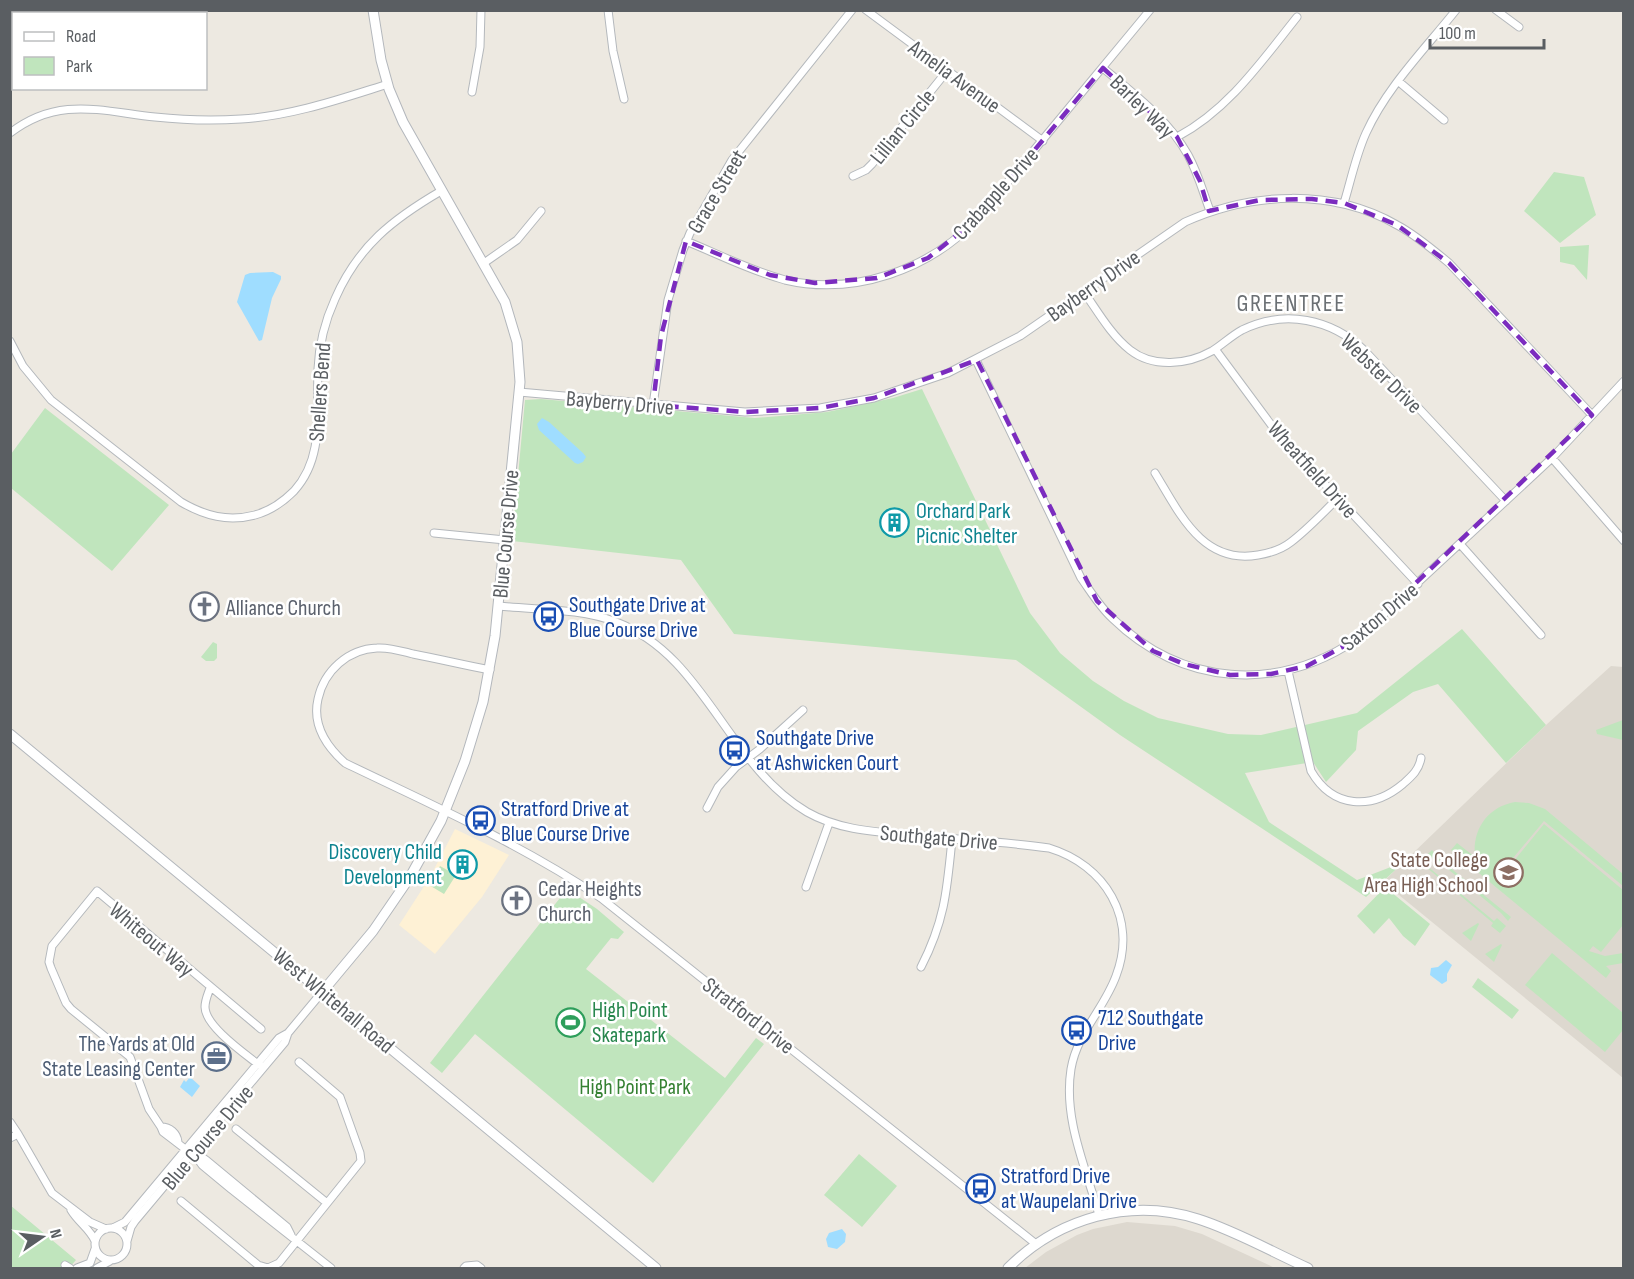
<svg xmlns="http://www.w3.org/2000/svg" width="1634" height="1279" font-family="'Sofia Sans Condensed',sans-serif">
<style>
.commercial{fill:#fef1d5}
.education{fill:#ddd8cf}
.green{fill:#c0e5bd}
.water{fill:#9fddff}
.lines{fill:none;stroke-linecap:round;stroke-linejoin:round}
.street-casing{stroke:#b4b8bc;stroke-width:9}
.secondary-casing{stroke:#b3b7bc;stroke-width:11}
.street{stroke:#fff;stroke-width:7}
.secondary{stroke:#fff;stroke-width:9}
.marked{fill:none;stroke:#7b2cbf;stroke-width:4.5;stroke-dasharray:12 8;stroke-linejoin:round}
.labels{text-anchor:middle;stroke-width:5;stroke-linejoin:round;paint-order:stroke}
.street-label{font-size:22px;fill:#5a5e62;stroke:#fff}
.culture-label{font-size:22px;fill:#0d838f;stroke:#fff;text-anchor:start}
.transit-label{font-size:22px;fill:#164399;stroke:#fff;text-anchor:start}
.worship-label{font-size:22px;fill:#5b616d;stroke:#fff;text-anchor:start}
.education-label{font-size:22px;fill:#785e54;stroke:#fff;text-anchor:end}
.leisure-label{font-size:22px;fill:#27864d;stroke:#fff;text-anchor:start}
.service-label{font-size:22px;fill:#4e5e75;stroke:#fff;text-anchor:end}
.park-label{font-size:22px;fill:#358132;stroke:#fff}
.neighbourhood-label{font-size:24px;letter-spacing:1.5px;fill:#6b7074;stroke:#fff}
</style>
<rect width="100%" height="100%" fill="#ede9e1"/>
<!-- commercial -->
<path class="commercial" d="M 455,829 L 509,855 L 482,897 L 435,954 L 399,925 L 430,877 Z"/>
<!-- education -->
<path class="education" d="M 1611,666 L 1623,667 L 1623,1078 L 1383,882 L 1546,725 Z
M 1127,1222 L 1175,1226 L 1202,1234 L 1275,1268 L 1025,1268 L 1046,1252 L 1077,1235 L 1093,1229 Z"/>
<!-- green -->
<path class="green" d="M 1554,172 L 1584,177 L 1596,215 L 1560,243 L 1524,211 Z
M 1589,245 L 1587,280 L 1574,265 L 1560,262 L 1560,247 Z
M 922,389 L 1030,613 L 1060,653 L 1093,681 L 1124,701 L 1158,718 L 1228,734 L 1261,735 L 1357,713 L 1462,629 L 1546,725 L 1506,763 L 1438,684 L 1413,692 L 1358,731 L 1356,750 L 1326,782 L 1313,762 L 1245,773 L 1269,822 L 1357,880 L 1404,862 L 1366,897 L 1120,735 L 1016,660 L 734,634 L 681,560 L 512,541 L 525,400 L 541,399 L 755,418 L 827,412 L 893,398 Z
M 45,408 L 169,505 L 112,571 L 11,488 L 11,454 Z
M 213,642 L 217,644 L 217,658 L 214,661 L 206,661 L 201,657 Z
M 1623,720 L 1623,740 L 1597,734 L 1596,730 Z
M 1515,802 L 1529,803 L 1545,809 L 1623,874 L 1623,886 L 1544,821 L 1498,876 L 1500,878 L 1544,824 L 1623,890 L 1623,925 L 1601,952 L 1593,946 L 1589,951 L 1605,956 L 1623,953 L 1623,963 L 1606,966 L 1611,971 L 1606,978 L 1451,850 L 1457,843 L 1475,857 C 1472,830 1487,807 1515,802 Z
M 1432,850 L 1438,858 L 1511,917 L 1508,921 L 1501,913 L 1437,860 L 1435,861 L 1428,854 Z
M 1422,856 L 1429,862 L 1427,866 L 1494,921 L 1497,918 L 1506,926 L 1500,933 L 1491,926 L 1493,923 L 1426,867 L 1423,869 L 1416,863 Z
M 440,866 L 456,875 L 444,894 L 429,885 Z
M 1385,887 L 1430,924 L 1415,946 L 1403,936 L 1389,918 L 1374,934 L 1357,916 Z
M 567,889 L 597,909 L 624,932 L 618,939 L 611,938 L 586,969 L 725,1078 L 756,1038 L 764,1044 L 653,1183 L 475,1034 L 442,1073 L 430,1063 Z
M 1478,923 L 1479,924 L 1471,941 L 1462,933 Z
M 1501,944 L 1502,945 L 1494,962 L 1485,954 Z
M 1552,953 L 1623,1013 L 1623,1030 L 1605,1052 L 1525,985 Z
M 1478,978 L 1519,1010 L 1512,1019 L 1472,987 Z
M 859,1154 L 897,1186 L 862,1227 L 824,1195 Z
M 10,1205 L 76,1260 L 69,1268 L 11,1268 Z"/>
<!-- water -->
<path class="water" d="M 273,272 L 281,276 L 281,279 L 272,298 L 262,340 L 259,341 L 237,302 L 245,275 L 250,273 Z
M 542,418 L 549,422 L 583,453 L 586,457 L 583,462 L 578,464 L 575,463 L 539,430 L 537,424 Z
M 1446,960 L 1452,965 L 1447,974 L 1447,981 L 1442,984 L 1430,975 L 1431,968 L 1438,967 Z
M 190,1077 L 200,1086 L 192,1097 L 180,1087 L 184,1080 L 186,1082 Z
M 842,1229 L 846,1234 L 845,1242 L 837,1249 L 828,1247 L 826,1239 L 829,1233 Z"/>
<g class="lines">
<defs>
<path id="street" d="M 608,10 L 613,51 L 624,99
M 866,10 L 1043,141
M 1496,10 L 1519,27
M 1103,68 C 1134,94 1168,119 1188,155 C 1198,173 1203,192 1210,211
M 1398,81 L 1444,120
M 472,92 L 480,47 L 481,10
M 10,133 C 58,96 100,111 155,117 C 183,120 213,121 241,119 C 292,116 340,99 388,84
M 1177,137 C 1228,110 1261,62 1297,17
M 853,176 L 866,170 L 872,164 L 947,71
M 1344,203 C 1351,180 1356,155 1366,133 C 1387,87 1425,49 1456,10
M 686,241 C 718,254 751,271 785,280 C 854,296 929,270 977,219 L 1150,10
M 484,263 L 517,240 L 541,211
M 1084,292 C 1098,312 1111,335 1130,350 C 1153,368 1187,365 1212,351 C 1222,345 1231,336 1242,330 C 1285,309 1331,319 1364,350 L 1506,501
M 10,341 L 23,366 L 51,400 L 181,502 C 205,516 228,522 255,515 C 270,511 283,502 294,491 C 325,457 316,412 318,369 C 319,345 325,321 335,299 C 358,246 393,219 441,191
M 1215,349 L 1278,434 L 1418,584
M 976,360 L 1081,578 C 1091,592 1100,607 1112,618 C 1182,686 1277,693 1357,639 L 1552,458 L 1624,381
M 519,392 L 745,412 L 820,408 L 874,398 L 948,373 L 1020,336 L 1185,222 C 1252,192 1332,188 1397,225 C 1416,235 1432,249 1449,263 L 1592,415
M 653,405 L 668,300 L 683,250 L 690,233 L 732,160 L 852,10
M 1552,458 L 1624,541
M 1155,473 C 1179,512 1202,565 1258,555 C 1270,553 1281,550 1291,542 C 1308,529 1323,513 1338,498
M 434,533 L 505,540
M 1460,544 L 1541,635
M 499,606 C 537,610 580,608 616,622 C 705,655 727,765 807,812 C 842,832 883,832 922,836 C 964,840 1007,842 1049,848 C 1105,865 1138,918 1116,976 C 1104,1009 1077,1033 1071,1069 C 1063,1119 1086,1168 1099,1215
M 490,670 C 464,665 439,659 413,654 C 401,651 389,647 377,648 C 348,649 324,671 318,699 C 312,725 327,747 345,763 C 432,805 521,844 601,898 L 1036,1244
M 1288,671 L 1311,771 C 1333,809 1372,810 1403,784 C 1412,776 1419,770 1421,758
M 707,808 L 718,787 L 736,767 L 760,749 L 803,710
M 806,887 L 829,823
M 921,967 C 945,920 947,890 952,839
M 210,988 C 208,994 205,1000 205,1007 C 205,1026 244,1053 259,1065
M 261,1029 L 97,891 L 52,946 L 49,962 L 51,968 L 66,1003 L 71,1009 L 130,1057 L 149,1109 L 161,1127 L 163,1132 L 197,1158 L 202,1157 L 206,1160 L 287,1227 L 291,1235
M 10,1122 L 18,1134 L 10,1138
M 161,1127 C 170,1127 177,1133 178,1142
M 236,1129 L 327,1203
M 18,1134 L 52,1193 L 90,1222 L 106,1229
M 197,1158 L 202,1165 L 231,1189 L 331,1268
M 181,1201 L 258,1265 L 268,1268 L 279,1263 L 361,1161 L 360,1153 L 340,1097 L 299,1062
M 71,1210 C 78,1222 90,1229 95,1241
M95 1244a16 16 0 1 1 32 0a16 16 0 1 1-32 0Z
M 113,1228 L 125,1222 L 279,1038 L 288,1033 L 323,991
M 127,1241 L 131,1227 L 135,1221 L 285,1042 L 288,1033
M 65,1265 L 70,1268
M 77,1268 L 90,1263 L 95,1249
M 97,1268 L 110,1261
M 464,1268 L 466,1266 L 477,1265 L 481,1268"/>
<path id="secondary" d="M 10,734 L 656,1268
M 323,991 L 373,931 L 410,877 L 441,821 L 465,761 L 483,702 L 495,636 L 520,382 L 517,342 L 505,302 L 403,122 L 389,89 L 381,60 L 373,10
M 1008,1268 C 1058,1218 1130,1197 1198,1219 C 1236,1231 1272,1252 1308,1268"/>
</defs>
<!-- street casing -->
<use href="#street" class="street-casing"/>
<!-- secondary casing -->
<use href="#secondary" class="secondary-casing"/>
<!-- street -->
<use href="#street" class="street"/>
<!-- secondary -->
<use href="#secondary" class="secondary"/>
</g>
<!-- marked area -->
<path class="marked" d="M 1103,68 L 1177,137 L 1200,181 L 1209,211 L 1260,200 L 1312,199 L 1344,203 L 1397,225 L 1449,263 L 1592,415 L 1357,639 L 1307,666 L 1271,674 L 1230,675 L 1184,664 L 1153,651 L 1097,601 L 977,360 L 874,398 L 820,408 L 745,412 L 653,405 L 661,336 L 686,241 L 770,275 L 815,283 L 877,278 L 928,258 L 977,219 Z"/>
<!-- icons -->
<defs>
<symbol id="building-ring" viewBox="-11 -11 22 22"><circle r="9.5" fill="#fff" stroke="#0f9aa8" stroke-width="1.5"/><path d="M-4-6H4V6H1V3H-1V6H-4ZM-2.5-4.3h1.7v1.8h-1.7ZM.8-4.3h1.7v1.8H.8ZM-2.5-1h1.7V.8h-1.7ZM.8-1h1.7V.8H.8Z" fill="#0f9aa8"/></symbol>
<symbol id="church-ring" viewBox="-11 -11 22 22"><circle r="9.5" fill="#fff" stroke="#6b7280" stroke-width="1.5"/><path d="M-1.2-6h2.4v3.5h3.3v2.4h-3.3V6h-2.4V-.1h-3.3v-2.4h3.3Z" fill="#6b7280"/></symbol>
<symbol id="bus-ring" viewBox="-11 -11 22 22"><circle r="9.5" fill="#fff" stroke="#1a4fb4" stroke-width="1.5"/><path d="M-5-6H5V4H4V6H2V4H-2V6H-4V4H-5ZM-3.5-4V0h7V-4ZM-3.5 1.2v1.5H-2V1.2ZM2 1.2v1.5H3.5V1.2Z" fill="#1a4fb4"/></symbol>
<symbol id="school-ring" viewBox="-11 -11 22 22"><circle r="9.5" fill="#fff" stroke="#8d6e63" stroke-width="1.5"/><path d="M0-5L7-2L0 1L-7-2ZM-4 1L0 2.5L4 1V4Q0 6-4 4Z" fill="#8d6e63"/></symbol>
<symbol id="stadium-ring" viewBox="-11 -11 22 22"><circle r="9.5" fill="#fff" stroke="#2e9e5b" stroke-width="1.5"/><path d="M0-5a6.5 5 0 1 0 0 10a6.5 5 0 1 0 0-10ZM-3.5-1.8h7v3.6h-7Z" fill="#2e9e5b"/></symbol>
<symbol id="office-ring" viewBox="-11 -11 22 22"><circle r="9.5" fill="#fff" stroke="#5c6f8a" stroke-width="1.5"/><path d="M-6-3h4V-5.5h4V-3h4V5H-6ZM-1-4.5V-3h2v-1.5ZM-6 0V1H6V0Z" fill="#5c6f8a"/></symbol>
</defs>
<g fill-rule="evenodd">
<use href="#building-ring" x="878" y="506" width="33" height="33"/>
<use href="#church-ring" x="188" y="590" width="33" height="33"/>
<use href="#bus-ring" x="532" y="600" width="33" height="33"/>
<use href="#bus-ring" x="718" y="734" width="33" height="33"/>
<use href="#bus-ring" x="464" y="804" width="33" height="33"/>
<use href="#building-ring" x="446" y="848" width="33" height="33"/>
<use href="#school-ring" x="1492" y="856" width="33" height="33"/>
<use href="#church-ring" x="500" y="884" width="33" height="33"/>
<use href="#stadium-ring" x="554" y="1006" width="33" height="33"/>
<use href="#bus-ring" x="1060" y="1014" width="33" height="33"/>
<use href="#office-ring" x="200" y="1040" width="33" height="33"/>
<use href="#bus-ring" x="964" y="1172" width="33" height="33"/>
</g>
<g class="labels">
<!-- street labels -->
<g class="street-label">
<text transform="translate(955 76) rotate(36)" y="8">Amelia Avenue</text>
<text transform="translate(1143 106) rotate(44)" y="8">Barley Way</text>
<text transform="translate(902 126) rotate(-51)" y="8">Lillian Circle</text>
<text transform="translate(716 191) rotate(-59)" y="8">Grace Street</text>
<text transform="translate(995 193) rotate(-48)" y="8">Crabapple Drive</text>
<text transform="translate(1093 285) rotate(-35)" y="8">Bayberry Drive</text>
<text transform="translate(1382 373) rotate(44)" y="8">Webster Drive</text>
<text transform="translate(319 392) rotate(-86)" y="8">Shellers Bend</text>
<text transform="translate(620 402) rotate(5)" y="8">Bayberry Drive</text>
<text transform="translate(1313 469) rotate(48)" y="8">Wheatfield Drive</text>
<text transform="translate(505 534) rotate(-85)" y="8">Blue Course Drive</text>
<text transform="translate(1379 616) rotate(-40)" y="8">Saxton Drive</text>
<text transform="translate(939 837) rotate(5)" y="8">Southgate Drive</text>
<text transform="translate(152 939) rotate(40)" y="8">Whiteout Way</text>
<text transform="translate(334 1000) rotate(40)" y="8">West Whitehall Road</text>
<text transform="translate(749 1015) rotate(38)" y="8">Stratford Drive</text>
<text transform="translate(207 1137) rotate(-50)" y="8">Blue Course Drive</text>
</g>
<!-- culture labels -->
<g class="culture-label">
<text x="916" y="518">Orchard Park<tspan x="916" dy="25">Picnic Shelter</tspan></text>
<text x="442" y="859" text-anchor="end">Discovery Child<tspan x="442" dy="25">Development</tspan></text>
</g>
<!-- transit labels -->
<g class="transit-label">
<text x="569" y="612">Southgate Drive at<tspan x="569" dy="25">Blue Course Drive</tspan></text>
<text x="756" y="745">Southgate Drive<tspan x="756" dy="25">at Ashwicken Court</tspan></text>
<text x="501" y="816">Stratford Drive at<tspan x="501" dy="25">Blue Course Drive</tspan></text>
<text x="1098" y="1025">712 Southgate<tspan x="1098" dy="25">Drive</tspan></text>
<text x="1001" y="1183">Stratford Drive<tspan x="1001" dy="25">at Waupelani Drive</tspan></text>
</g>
<!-- worship labels -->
<g class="worship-label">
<text x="226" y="615">Alliance Church</text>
<text x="538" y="896">Cedar Heights<tspan x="538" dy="25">Church</tspan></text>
</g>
<!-- education labels -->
<g class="education-label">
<text x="1488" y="867">State College<tspan x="1488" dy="25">Area High School</tspan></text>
</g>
<!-- leisure labels -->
<g class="leisure-label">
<text x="592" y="1017">High Point<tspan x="592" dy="25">Skatepark</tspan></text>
</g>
<!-- service labels -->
<g class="service-label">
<text x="195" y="1051">The Yards at Old<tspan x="195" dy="25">State Leasing Center</tspan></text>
</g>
<!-- park labels -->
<g class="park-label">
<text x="635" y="1094">High Point Park</text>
</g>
<!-- neighbourhood labels -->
<g class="neighbourhood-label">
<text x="1291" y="311">GREENTREE</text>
</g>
</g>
<!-- border -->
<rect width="1634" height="1279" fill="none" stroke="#5a5e62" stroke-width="24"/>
<!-- legend -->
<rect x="12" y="12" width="195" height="78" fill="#ffffff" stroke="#bdbfc0" stroke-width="1.5"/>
<rect x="24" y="32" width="30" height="9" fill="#ffffff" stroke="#bdbfc0" stroke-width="1.5"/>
<text x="66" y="42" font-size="18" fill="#5a5e62">Road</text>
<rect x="24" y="57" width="30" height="18" fill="#c0e5bd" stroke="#bdbfc0" stroke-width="1.5"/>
<text x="66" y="72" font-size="18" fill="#5a5e62">Park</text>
<!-- north arrow -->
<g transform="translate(42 1237) rotate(76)" stroke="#ffffff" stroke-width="4.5" paint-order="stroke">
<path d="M0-4.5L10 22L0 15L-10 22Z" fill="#5a5e62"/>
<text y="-9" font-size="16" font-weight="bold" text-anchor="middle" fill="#5a5e62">N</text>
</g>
<!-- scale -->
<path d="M1430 39v9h114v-9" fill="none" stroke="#5a5e62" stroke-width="3"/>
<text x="1439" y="39" font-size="18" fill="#5a5e62" stroke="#ffffff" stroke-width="4.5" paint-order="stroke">100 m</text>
</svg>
